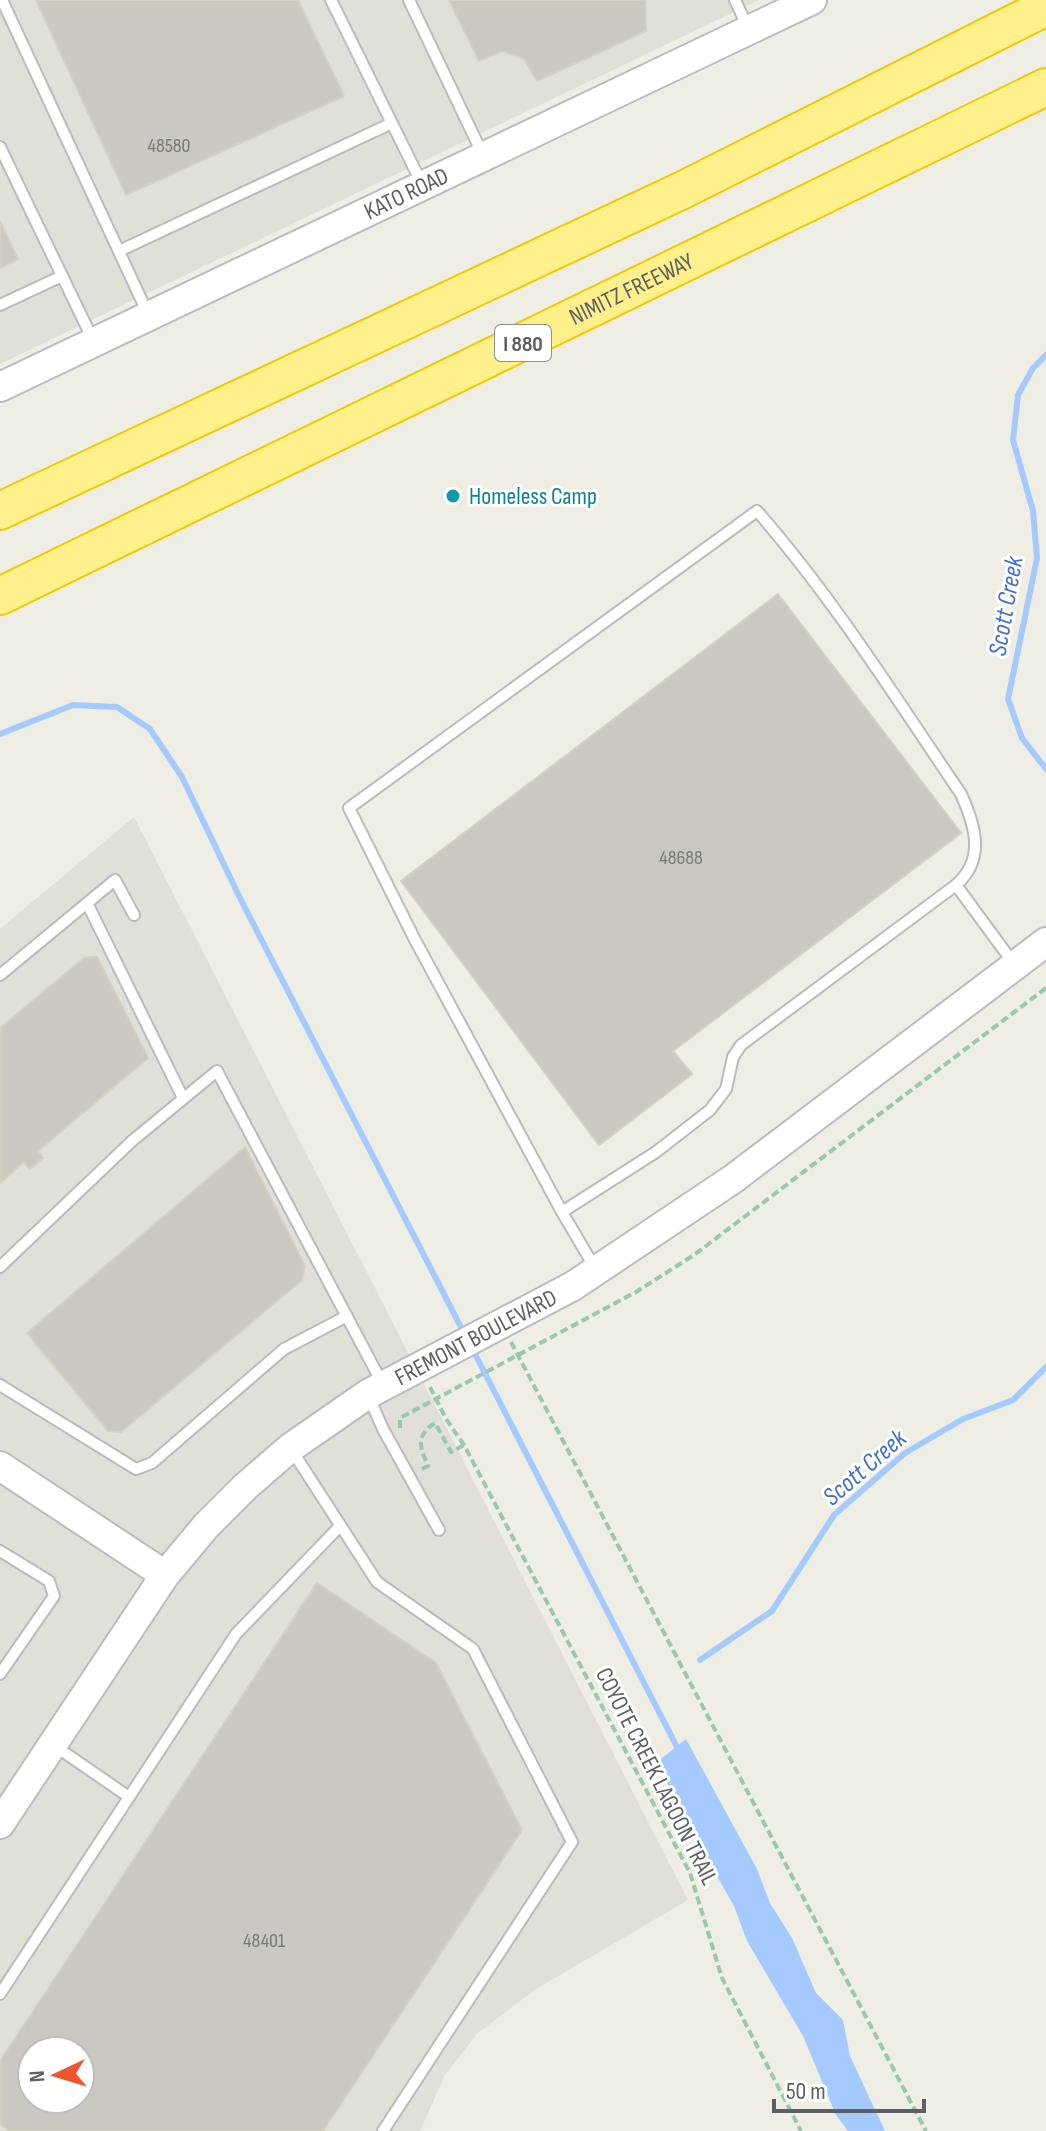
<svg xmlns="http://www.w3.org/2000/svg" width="1046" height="2131" font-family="'Sofia Sans Condensed',sans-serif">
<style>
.industrial{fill:#e0dfd8;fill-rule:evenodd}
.water{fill:#a4caff}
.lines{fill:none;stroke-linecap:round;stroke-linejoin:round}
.stream{stroke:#a4caff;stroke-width:6}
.building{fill:#cac8c1;stroke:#d4d1c2;stroke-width:2;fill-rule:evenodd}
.lane-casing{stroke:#b9bbc0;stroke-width:14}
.secondary-casing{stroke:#b9bcc2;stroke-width:32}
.highway-casing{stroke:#f3c900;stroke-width:40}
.path{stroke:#99c8ad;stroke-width:4;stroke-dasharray:8 4;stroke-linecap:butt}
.lane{stroke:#fff;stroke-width:10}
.secondary{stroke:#fff;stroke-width:28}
.highway{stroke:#fef18b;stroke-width:36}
.culture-dot{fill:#0f9aa8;stroke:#fff;stroke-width:3}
.labels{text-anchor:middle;stroke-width:6;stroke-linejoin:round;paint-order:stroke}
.number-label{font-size:20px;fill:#78797c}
.shield{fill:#fff;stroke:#8d8f93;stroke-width:2}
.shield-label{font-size:22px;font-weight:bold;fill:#5c5f65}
.street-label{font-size:24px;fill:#5c5f65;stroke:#fff}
.culture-label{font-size:24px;fill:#0d838f;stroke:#fff;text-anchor:start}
.water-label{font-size:26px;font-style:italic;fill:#4470c5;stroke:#fff}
</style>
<rect width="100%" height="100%" fill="#efeee4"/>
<!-- industrial -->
<path class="industrial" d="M 0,0 L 759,0 L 0,364 Z
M 134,817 L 688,1900 L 536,1989 L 477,2034 L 445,2075 L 420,2131 L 0,2131 L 0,929 ZM 32,2051 L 80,2051 L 80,2099 L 32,2099 Z"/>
<!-- water -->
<path class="water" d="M 686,1739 L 757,1869 L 770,1903 L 792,1938 L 816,1993 L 843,2020 L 850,2056 L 885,2131 L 848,2131 L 836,2115 L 803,2036 L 747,1941 L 734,1906 L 685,1820 L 657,1762 Z"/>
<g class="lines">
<!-- stream -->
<path class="stream" d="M 1046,355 L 1033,368 L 1018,395 L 1013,440 L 1033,511 L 1037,558 L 1008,699 L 1022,738 L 1046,769
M 0,734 L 73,705 L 117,707 L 150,729 L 182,777 L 240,898 L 465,1335
M 472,1348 L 679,1751
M 700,1660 L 772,1611 L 834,1515 L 905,1453 L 963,1419 L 1013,1400 L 1046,1367"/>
</g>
<!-- building -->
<path class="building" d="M 36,0 L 298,0 L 344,96 L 126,195 Z
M 449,0 L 645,0 L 646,31 L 537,81 L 524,59 L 502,51 L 479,61 Z
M 0,221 L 18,259 L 0,268 Z
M 778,594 L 961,833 L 673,1051 L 692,1074 L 599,1145 L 401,881 Z
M 97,957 L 148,1058 L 38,1151 L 43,1158 L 30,1169 L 24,1162 L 0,1183 L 0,1028 L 84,958 Z
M 245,1147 L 305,1266 L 302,1280 L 121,1432 L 108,1431 L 27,1333 Z
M 317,1583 L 436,1663 L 522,1830 L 323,2131 L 10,2131 L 0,2124 L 0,2061 ZM 32,2051 L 80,2051 L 80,2099 L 32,2099 Z"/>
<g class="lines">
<defs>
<path id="lane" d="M 2,0 L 148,314
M 331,0 L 422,184
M 409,0 L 482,153
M 735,0 L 748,28
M 0,147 L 93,340
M 119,251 L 392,123
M 0,305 L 62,276
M 87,903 L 183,1098
M 0,975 L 115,880 L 134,915
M 562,1212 L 414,938 L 349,808 L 757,511 C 834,599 895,697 961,794 C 975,825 986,859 956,885
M 0,1267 L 132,1141 L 217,1071 L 382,1383
M 595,1268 L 562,1212 L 656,1152 L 710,1110 L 726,1089 L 733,1057 L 741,1045 L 956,885 L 1014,964
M 0,1385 L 136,1469 L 152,1463 L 284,1349 L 347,1316
M 368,1395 L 383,1429 L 439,1530
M 291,1449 L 377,1582 L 473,1649 L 572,1842 L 383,2131
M 0,1551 L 49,1581 L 54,1596 L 0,1674
M 55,1746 L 129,1797
M 0,1994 L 236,1634 L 339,1527"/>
<g id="secondary">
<path id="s1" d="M 0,387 L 812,0"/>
<path d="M 0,1466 L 165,1575"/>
<path id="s2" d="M 0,1824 L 165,1575 L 206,1526 L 245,1487 L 290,1448 L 368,1394 L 573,1286 L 733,1179 L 1046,942"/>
</g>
<g id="highway">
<path d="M 0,511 L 685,189 L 1046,7"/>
<path id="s3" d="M 0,596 L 1046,87"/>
</g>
</defs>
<!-- lane casing -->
<use href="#lane" class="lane-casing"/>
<!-- secondary casing -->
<use href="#secondary" class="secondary-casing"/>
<!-- highway casing -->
<use href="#highway" class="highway-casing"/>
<!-- path -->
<path class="path" d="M 511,1342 L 926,2131
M 430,1387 L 446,1419 L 464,1445 L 690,1873 L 722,1978 L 801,2131
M 400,1428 L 400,1418 L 636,1292 L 694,1255 L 1046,988
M 422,1469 L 428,1466 C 420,1448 415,1435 435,1423 L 451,1452 L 464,1445"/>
<!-- lane -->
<use href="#lane" class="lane"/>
<!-- secondary -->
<use href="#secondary" class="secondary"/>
<!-- highway -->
<use href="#highway" class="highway"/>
</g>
<!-- markers -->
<circle class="culture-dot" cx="453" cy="496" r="8"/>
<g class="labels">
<!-- number labels -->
<g class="number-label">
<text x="169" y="152">48580</text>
<text x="681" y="864">48688</text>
<text x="264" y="1947">48401</text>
</g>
<!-- shield labels -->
<rect class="shield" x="495" y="325" width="56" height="36" rx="6"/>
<g class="shield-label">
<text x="523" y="351">I 880</text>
</g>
<!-- street labels -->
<g class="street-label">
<text dy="8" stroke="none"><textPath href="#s1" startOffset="450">KATO ROAD</textPath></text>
<text dy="8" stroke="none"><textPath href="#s3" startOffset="702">NIMITZ FREEWAY</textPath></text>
<text dy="8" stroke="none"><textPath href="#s2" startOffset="694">FREMONT BOULEVARD</textPath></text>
<text transform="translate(657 1776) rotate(63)" y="8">COYOTE CREEK LAGOON TRAIL</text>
</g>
<!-- culture labels -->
<g class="culture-label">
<text x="469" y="504">Homeless Camp</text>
</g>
<!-- water labels -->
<g class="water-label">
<text transform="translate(1005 606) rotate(-80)" y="9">Scott Creek</text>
<text transform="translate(864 1467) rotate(-41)" y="9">Scott Creek</text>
</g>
</g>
<!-- north arrow -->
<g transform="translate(56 2075) rotate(266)"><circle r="38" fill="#ffffff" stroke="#bebfc1" stroke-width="2"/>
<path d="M0-6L14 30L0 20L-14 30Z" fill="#ec572d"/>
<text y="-12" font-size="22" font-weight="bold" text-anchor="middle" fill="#5c5f65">N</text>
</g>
<!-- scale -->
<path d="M774 2099v12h150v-12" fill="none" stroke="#5c5f65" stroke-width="4"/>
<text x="786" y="2099" font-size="24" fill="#5c5f65" stroke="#ffffff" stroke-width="6" paint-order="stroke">50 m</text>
</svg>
